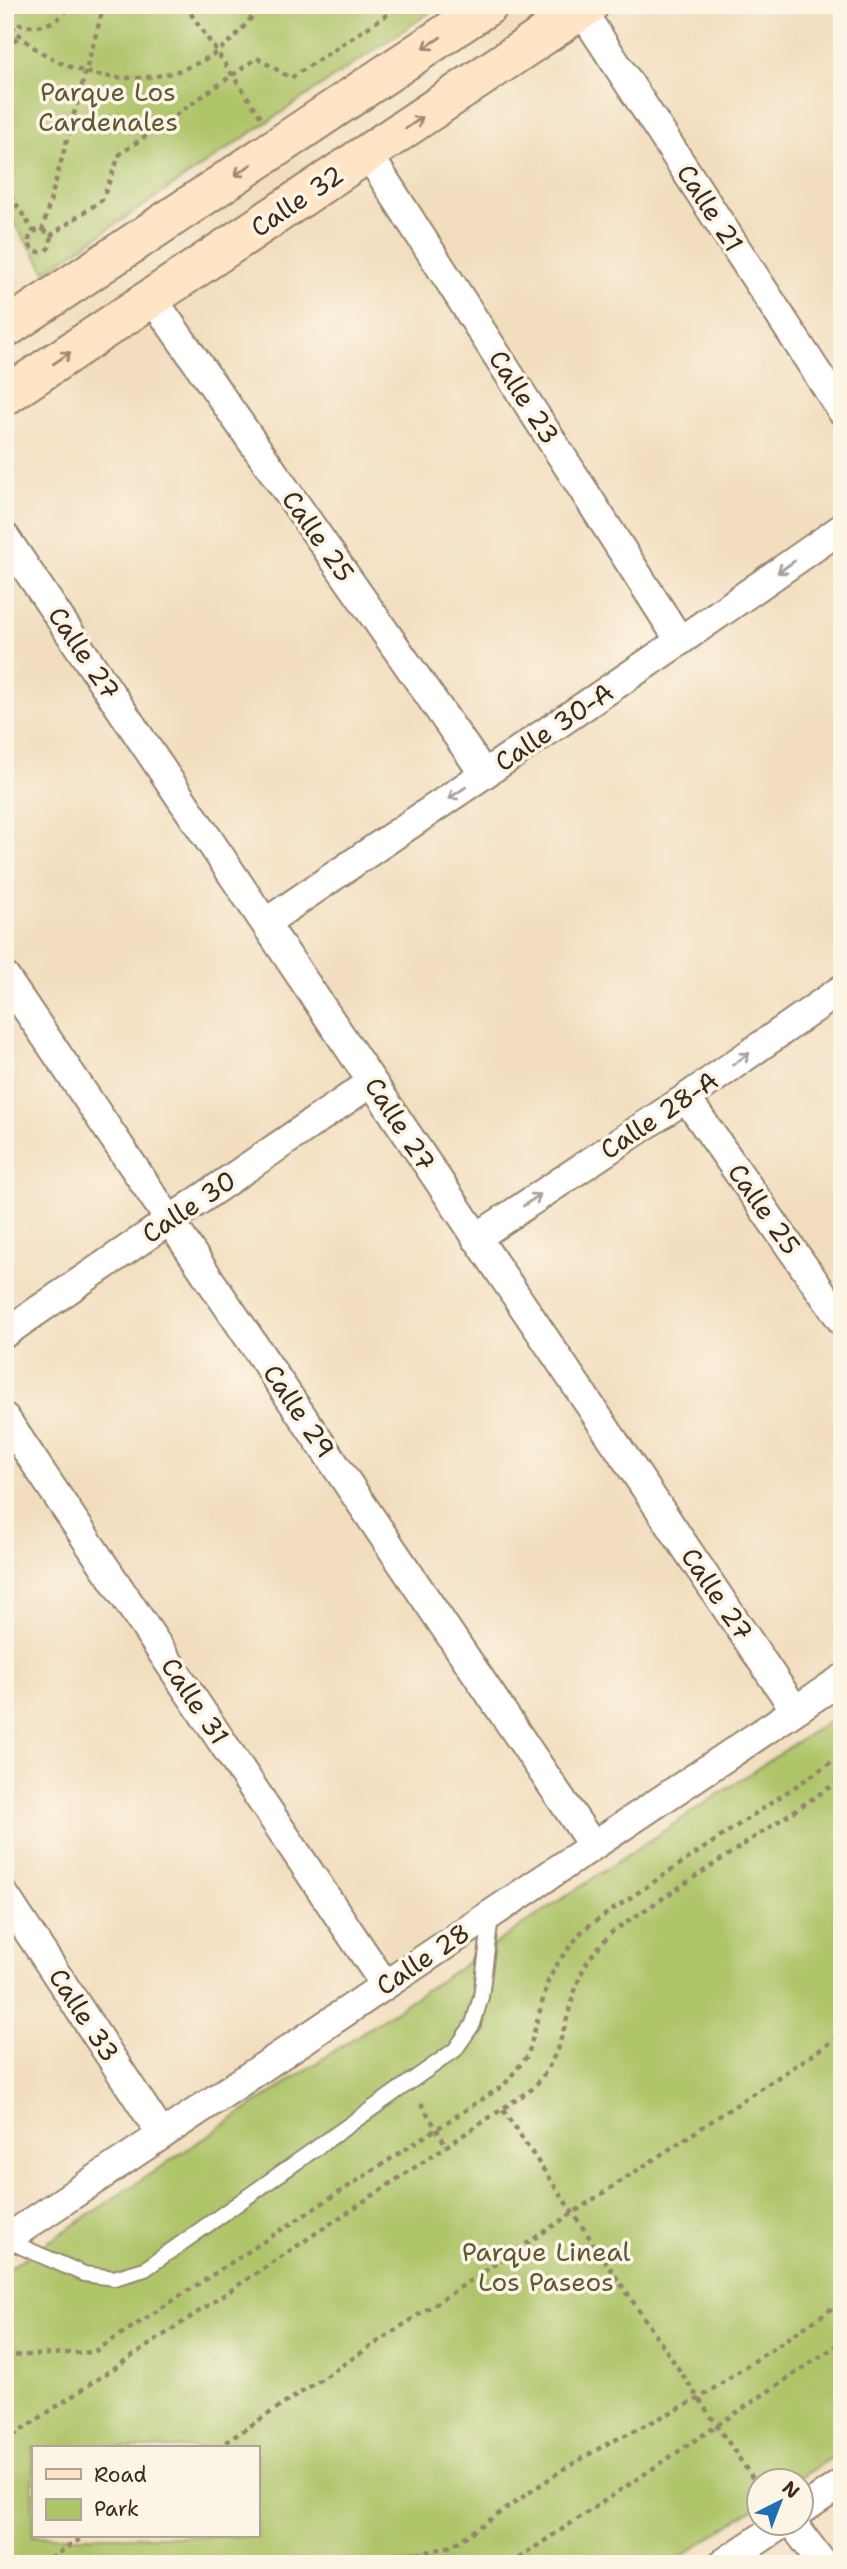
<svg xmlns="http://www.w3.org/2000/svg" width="847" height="2569" font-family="'Shantell Sans',sans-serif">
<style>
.green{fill:#afc56a;stroke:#757844;stroke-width:2;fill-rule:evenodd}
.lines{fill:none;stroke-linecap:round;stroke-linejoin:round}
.lane-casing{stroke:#96846e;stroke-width:18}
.street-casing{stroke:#96846e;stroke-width:32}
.secondary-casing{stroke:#96846e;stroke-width:42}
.path{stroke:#96846e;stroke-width:4.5;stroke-dasharray:5 5;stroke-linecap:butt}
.lane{stroke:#fff;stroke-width:14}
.street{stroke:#fff;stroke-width:28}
.secondary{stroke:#ffe4c6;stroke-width:38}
.oneway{stroke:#9d8772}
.oneway2{stroke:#a79f9a}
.labels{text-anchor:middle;stroke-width:7;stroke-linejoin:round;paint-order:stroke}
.park-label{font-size:26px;fill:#5e5835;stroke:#fcf5e5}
.street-label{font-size:26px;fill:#3b2a1e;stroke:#fcf5e5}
</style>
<rect width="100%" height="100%" fill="#fcf5e5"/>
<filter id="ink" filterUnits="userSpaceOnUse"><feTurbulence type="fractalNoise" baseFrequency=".0143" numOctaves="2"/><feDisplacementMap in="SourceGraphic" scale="14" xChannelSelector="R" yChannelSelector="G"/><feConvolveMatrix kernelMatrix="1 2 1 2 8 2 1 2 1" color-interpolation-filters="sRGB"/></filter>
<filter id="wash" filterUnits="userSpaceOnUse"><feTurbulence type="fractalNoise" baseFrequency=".00686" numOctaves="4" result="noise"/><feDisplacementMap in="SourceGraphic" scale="28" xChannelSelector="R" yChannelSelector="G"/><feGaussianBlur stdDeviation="1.57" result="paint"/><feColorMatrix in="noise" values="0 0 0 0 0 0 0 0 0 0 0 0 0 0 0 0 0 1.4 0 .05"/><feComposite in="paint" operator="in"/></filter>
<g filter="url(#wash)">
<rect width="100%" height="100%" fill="#f2debf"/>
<!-- green -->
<path class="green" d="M 5,5 L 441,5 L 46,271 L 5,210 Z
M 842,1712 L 842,2451 L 795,2481 L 760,2482 L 759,2505 L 670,2564 L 5,2564 L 5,2271 ZM 33,2448 L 257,2448 L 257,2536 L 33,2536 Z"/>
</g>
<g filter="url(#ink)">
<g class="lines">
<defs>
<path id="lane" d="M 6,2240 L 84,2274 L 114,2278 L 145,2269 L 455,2050 L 473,2024 L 481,1997 L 491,1916"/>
<path id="street" d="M 578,5 L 842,411
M 368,154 L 680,641
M 152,298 L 484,774
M 5,537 L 795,1710
M 265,923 L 680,641 L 842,528
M 5,977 L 593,1846
M 686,1098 L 842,1321
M 476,1238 L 686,1098 L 842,989
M 5,1333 L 372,1082
M 5,1418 L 385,1985
M 5,1896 L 162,2135
M 5,2240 L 842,1679
M 802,2510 L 842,2483
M 793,2524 L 823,2564
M 722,2564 L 782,2524"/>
<path id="secondary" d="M 5,329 L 489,5
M 5,396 L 589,5"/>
</defs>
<!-- lane casing -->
<use href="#lane" class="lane-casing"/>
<!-- street casing -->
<use href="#street" class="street-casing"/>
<!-- secondary casing -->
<use href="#secondary" class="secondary-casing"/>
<!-- path -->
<path class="path" d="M 185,5 L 261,117
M 5,18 C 13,27 21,38 31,45 C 82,84 157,90 212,55 C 232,42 247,24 261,5
M 9,19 C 29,32 58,27 70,5
M 5,46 L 21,36
M 5,187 L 34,232
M29 241a11 11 0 1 1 22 0a11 11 0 1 1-22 0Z
M 42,231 L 104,5
M 50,236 L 102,200 L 120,154 L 257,58 L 291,78 L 402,5
M 421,2103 L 447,2147
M 503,2110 L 760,2489
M 5,2356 L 94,2352 L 504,2085 L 528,2055 L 548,1981 L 560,1959 L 584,1929 L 842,1755
M 5,2441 L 532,2089 C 567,2053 564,2008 585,1966 C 592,1953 602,1943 612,1932 L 842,1779
M 217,2448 L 842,2035
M 42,2564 L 85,2536
M 378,2564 L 452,2546 L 562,2470 L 605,2445 L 698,2399 L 842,2302
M 510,2564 L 842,2342"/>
<!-- lane -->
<use href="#lane" class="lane"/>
<!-- street -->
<use href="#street" class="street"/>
<!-- secondary -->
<use href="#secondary" class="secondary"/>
</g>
<!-- one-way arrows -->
<defs><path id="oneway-shaft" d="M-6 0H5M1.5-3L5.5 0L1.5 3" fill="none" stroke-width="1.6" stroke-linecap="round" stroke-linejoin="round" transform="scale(1.75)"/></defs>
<g class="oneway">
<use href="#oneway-shaft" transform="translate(432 43) rotate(146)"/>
<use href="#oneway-shaft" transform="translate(414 123) rotate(-34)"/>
<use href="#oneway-shaft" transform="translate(243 170) rotate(146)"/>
<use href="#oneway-shaft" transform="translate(62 358) rotate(-34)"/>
</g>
<g class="oneway2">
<use href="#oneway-shaft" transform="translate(786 567) rotate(145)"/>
<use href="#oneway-shaft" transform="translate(457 793) rotate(146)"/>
<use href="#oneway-shaft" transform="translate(741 1059) rotate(-35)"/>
<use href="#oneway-shaft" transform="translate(532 1200) rotate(-34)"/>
</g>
</g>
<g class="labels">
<!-- park labels -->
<g class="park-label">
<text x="108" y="101">Parque Los<tspan x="108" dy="30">Cardenales</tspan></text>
<text x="546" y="2261">Parque Lineal<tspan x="546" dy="30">Los Paseos</tspan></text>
</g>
<!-- street labels -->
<g class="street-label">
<text transform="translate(297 201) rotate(-34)" y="9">Calle 32</text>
<text transform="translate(710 208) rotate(57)" y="9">Calle 21</text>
<text transform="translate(524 397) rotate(57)" y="9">Calle 23</text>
<text transform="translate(318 536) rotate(55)" y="9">Calle 25</text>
<text transform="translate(84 653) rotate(56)" y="9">Calle 27</text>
<text transform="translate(554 727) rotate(-34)" y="9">Calle 30-A</text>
<text transform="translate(659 1115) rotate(-34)" y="9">Calle 28-A</text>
<text transform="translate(400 1124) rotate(57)" y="9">Calle 27</text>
<text transform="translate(189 1207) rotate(-34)" y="9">Calle 30</text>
<text transform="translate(764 1209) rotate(55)" y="9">Calle 25</text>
<text transform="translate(299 1411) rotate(56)" y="9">Calle 29</text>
<text transform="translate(717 1594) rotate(56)" y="9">Calle 27</text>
<text transform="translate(195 1701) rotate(56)" y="9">Calle 31</text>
<text transform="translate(423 1959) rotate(-34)" y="9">Calle 28</text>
<text transform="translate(84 2015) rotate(57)" y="9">Calle 33</text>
</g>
</g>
<!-- margin -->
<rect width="847" height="2569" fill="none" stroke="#fcf5e5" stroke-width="28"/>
<!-- legend -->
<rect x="32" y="2446" width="228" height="91" fill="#fcf5e5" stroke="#afa495" stroke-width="2"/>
<rect x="46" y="2469" width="35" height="10" fill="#ffe4c6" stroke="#afa495" stroke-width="2"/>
<text x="94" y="2482" font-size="21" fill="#3b2a1e">Road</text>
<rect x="46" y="2499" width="35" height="21" fill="#afc56a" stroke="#afa495" stroke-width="2"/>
<text x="94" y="2516" font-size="21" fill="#3b2a1e">Park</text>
<!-- north arrow -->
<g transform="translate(780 2502) rotate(42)"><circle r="33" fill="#fcf5e5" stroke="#afa495" stroke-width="2"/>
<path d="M0-5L12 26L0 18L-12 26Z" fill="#1f6fb2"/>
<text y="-10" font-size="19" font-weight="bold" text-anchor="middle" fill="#3b2a1e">N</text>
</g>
</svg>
